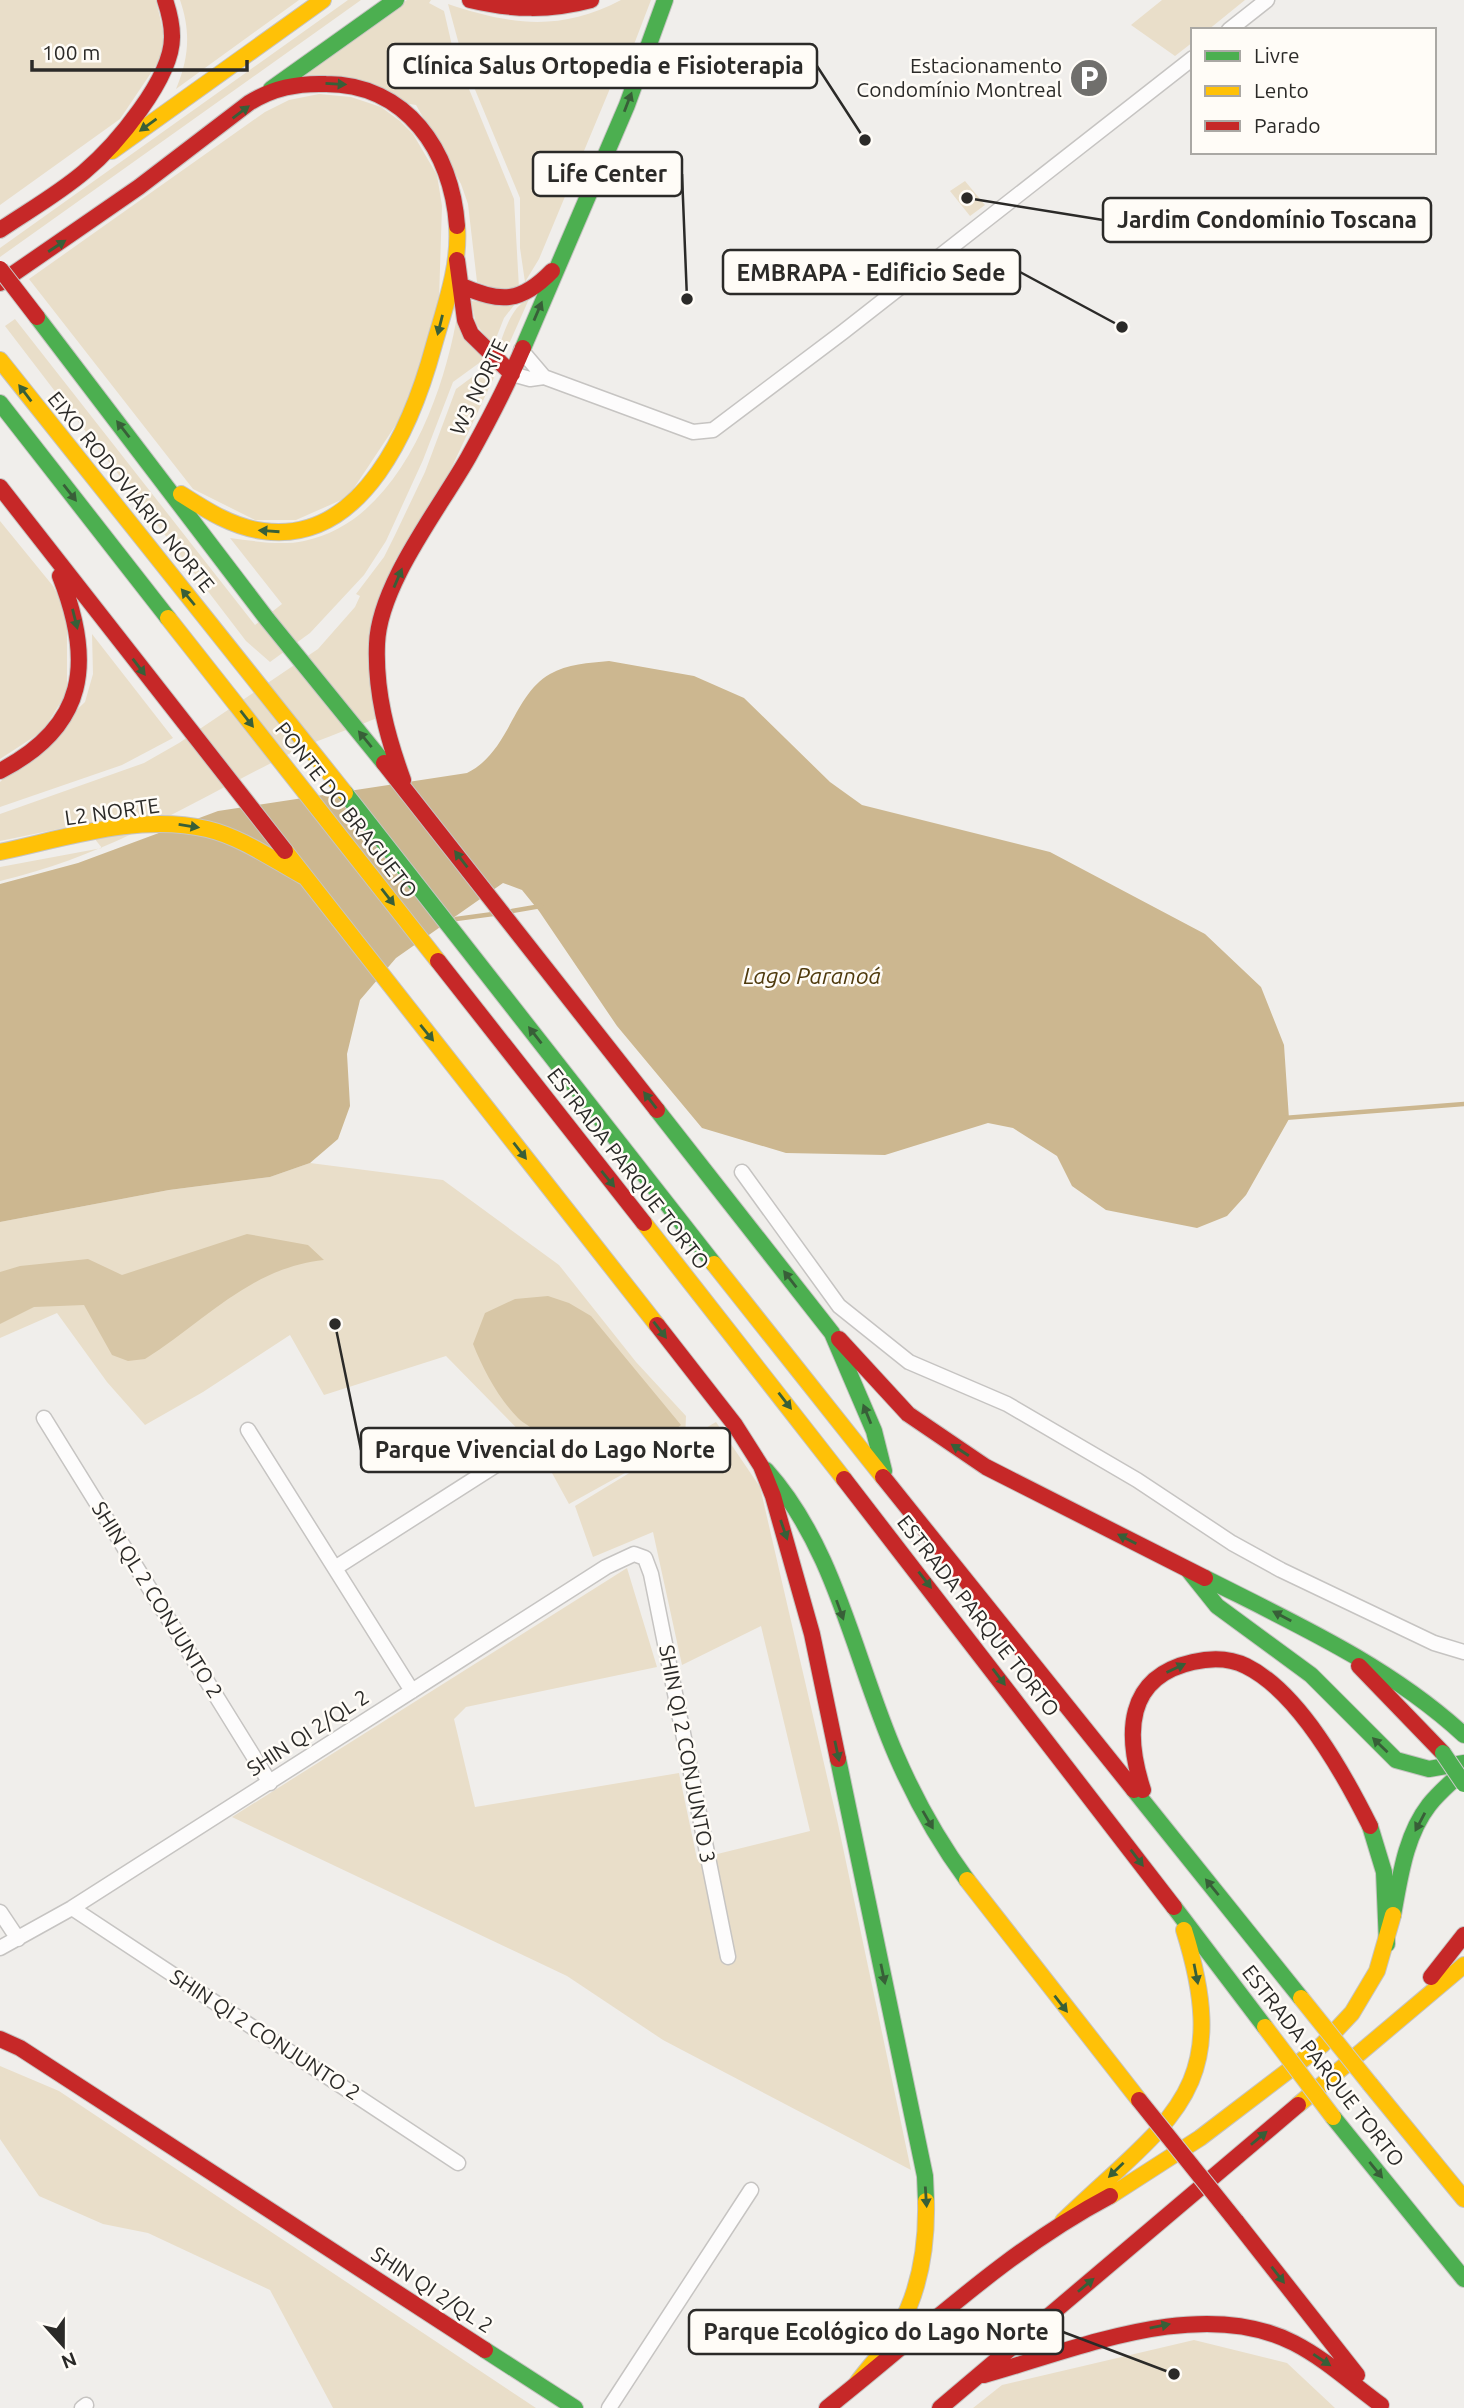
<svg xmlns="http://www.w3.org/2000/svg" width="1464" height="2408" font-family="Ubuntu,sans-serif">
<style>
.green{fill:#e9dec9}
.forest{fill:#d7c6a6}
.water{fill:#ccb790}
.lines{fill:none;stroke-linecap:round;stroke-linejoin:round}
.stream{stroke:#ccb790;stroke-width:4.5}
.street-casing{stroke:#c6c4c2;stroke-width:17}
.fast-casing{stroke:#c6c4c2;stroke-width:18}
.slow-casing{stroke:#c6c4c2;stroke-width:18}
.jam-casing{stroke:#c6c4c2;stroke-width:18}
.street{stroke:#fdfcfc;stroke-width:14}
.fast{stroke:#4caf50;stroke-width:16}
.slow{stroke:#ffc107;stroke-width:16}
.jam{stroke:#c62828;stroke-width:16}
.fast-bridge-casing{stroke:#cbcac9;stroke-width:18;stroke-linecap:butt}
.slow-bridge-casing{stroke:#cbcac9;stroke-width:18;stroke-linecap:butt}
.jam-bridge-casing{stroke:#cbcac9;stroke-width:18;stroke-linecap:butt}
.fast-bridge{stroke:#4caf50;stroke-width:16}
.slow-bridge{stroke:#ffc107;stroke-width:16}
.jam-bridge{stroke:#c62828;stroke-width:16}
.oneway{fill:#385f38}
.labels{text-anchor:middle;stroke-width:5;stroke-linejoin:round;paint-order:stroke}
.poi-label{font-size:21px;fill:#2b2a28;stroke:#fffcf7;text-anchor:end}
.street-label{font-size:21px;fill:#2b2a28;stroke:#fffcf7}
.water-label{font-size:23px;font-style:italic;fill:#4f3a0d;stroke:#fffcf7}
.leader{fill:none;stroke:#2b2a28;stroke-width:2.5}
.callout-dot{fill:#2b2a28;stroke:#fffcf7;stroke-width:2.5}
.callout{fill:#fffcf7;stroke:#2b2a28;stroke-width:2.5}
.callout-label{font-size:23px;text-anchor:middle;font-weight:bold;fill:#2b2a28}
</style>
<rect width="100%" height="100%" fill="#f0eeeb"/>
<!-- green -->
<path class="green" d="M 0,0 L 156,0 L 167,49 L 120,119 L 0,205 Z
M 180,0 L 299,0 L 176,89 C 189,58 191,32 180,0 Z
M 348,0 L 361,0 L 0,257 L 0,248 Z
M 407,0 L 431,0 L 429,3 L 444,11 L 453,50 L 514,199 L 519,288 L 509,293 L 477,282 L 468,204 L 461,184 L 416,105 L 289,84 Z
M 621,0 L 651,0 L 633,47 L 616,74 L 539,259 L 525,282 L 520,248 L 520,198 L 464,63 L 448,4 C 511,25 560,32 621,0 Z
M 1162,0 L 1245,0 L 1208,30 L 1193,30 L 1193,42 L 1175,56 L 1131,25 Z
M 319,94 L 351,97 L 381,107 L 400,121 L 413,134 L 437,175 L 442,206 L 439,299 L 407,408 L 348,497 L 296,520 L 255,520 L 193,489 L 29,279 L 265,112 L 289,100 Z
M 965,181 L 985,205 L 970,216 L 950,191 Z
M 529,299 L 505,353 L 498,350 C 504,333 511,306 529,299 Z
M 471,301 L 515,304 L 504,318 L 493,346 L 476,324 Z
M 458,310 L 486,358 L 453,382 L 423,460 L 386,541 L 364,575 L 310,633 L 270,662 L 246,641 L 5,326 L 15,319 L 255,625 L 282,604 L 230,538 C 254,541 281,546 304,541 C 399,522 445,394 458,310 Z
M 491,363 L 498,369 L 449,473 L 394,562 L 377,718 C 346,731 313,741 283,757 C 187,805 106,856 0,881 L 0,867 L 102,848 L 83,824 L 0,841 L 0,814 L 144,763 L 179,743 L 318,649 L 355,607 L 360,596 L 356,594 L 384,557 L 395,535 L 425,472 L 456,389 Z
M 0,521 L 53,586 L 67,612 L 67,692 L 43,731 L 0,759 Z
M 92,634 L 173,738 L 122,765 L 0,807 L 0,782 L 85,702 L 93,674 Z
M 310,1163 L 443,1180 L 559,1265 L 636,1362 L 686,1416 L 685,1440 L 716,1422 L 760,1487 L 838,1824 L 911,2170 L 663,2040 L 567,1976 L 232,1817 L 627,1568 L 657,1667 L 466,1707 L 454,1719 L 475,1807 L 679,1773 L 697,1859 L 810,1831 L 761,1626 L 682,1665 L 653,1532 L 593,1557 L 575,1506 L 672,1447 L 569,1504 L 541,1453 L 446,1356 L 324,1395 L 290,1335 L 203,1392 L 145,1425 L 107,1382 L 57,1313 L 0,1338 L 0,1222 L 169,1190 L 270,1177 Z
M 0,2066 L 59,2091 L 536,2408 L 333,2408 L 270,2290 L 148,2233 L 103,2224 L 39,2196 L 0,2139 Z
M 1194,2340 L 1287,2363 L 1335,2408 L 973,2408 L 1002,2385 Z"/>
<!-- forest -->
<path class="forest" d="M 247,1234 L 308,1245 L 324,1260 C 249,1268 205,1322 145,1359 L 128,1361 L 112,1355 L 84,1305 L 34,1307 L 0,1324 L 0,1272 L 20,1266 L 88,1259 L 122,1275 Z
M 548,1296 L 569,1303 L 591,1316 L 681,1425 C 650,1450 605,1487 565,1462 C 554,1455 549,1441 540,1434 C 533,1428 524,1424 518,1418 C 498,1398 483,1369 473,1344 L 485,1313 L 515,1299 Z"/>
<!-- water -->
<path class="water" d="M 609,661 L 694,676 L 744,698 L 830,782 L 862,805 L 1050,852 L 1205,934 L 1261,987 L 1284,1045 L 1289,1119 L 1246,1195 L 1227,1216 L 1197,1228 L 1106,1210 L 1072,1186 L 1057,1156 L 1013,1128 L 988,1123 L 885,1155 L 786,1153 L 702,1128 L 617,1026 L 539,911 L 522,890 L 503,883 L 396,958 L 360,1000 L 347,1054 L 350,1106 L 338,1139 L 310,1163 L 270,1177 L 169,1190 L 0,1222 L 0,884 L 78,863 L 218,811 L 467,773 C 510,752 512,696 550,674 C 567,664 589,663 609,661 Z"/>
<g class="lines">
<!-- stream -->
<path class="stream" d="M 512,911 L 541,906
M 456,919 L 493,914
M 1284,1118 L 1464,1104"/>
<defs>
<path id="street" d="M 1229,30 L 1267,0
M 521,350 L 544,377 L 693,432 L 713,430 L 843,332 L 1193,58
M 512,374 L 530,379 L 544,377
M 742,1172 L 839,1306 L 909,1362 L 1007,1404 L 1137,1480 L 1232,1543 L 1281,1570 L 1434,1643 L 1464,1652
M 44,1418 L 270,1783
M 248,1430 L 412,1691
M 335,1568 L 515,1453
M 72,1908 L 458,2163
M 0,1912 L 18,1939
M 0,1948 L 72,1908 L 606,1567 L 634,1554 L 645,1558 L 651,1574 L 728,1957
M 82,2408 L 86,2405
M 609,2408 L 751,2190"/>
<path id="fast" d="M 271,89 L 396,0
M 37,317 L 267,619 L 384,763
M 523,348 L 627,105 L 665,0
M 0,403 L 168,618
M 345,793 L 714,1264
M 657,1110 L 832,1333 L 874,1431 L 884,1471
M 766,1470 C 836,1548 855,1661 896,1755 C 915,1799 939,1842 967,1880
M 1189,1571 L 1217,1606 L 1311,1675 L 1396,1760 L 1429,1769 L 1464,1763
M 1205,1578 C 1296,1624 1389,1666 1464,1735
M 838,1759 L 925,2176 L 926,2201
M 1134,1790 L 1301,1998
M 1370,1826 L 1384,1872 L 1387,1944
M 1174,1907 L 1265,2027
M 1393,1915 C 1400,1878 1405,1836 1429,1805 C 1439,1792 1453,1781 1464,1770
M 1333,2117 L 1464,2279
M 485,2350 L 575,2408"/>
<path id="slow" d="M 112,151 L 323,0
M 0,360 L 345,793
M 181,494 C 206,510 232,527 263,531 C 364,545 413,423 434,345 C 445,306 460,266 457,226
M 168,618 L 438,961
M 285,851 L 657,1325
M 0,852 C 66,838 139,813 207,829 C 241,837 272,859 303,876
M 644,1223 L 844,1479
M 714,1264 L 883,1477
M 967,1880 L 1139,2100
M 1370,2084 L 1464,2199
M 1298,2105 L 1464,1965
M 1110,2196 L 1200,2138 L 1322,2045 L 1352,2013 L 1377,1971 L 1393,1915
M 1063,2221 C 1169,2119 1235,2092 1184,1930
M 857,2383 C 871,2364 888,2347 899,2327 C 921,2288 927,2245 926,2201"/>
<path id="jam" d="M 470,0 C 512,10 550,11 591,0
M 0,230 C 28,211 58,194 84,172 C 115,146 173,78 172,36 C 172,24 169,12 165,0
M 457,260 L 465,320 L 471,334 L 512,374
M 0,283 L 139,187 L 249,103 C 273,88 297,83 326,84 C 406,84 452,151 457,226
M 462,286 C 501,303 521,303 552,271
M 0,487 L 285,851
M 384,763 L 657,1110
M 0,771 C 87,726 94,662 60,576
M 403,780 C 387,736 375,692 377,644 C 379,585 439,509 468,458 C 488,422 507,386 523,348
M 438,961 L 644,1223
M 657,1325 L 735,1425 L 761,1466 L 773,1496 L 812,1634 L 838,1759
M 839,1339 L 908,1414 L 986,1467 L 1205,1578
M 883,1477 L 1134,1790
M 844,1479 L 1174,1907
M 1359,1666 L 1443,1753
M 1143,1790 C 1125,1735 1125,1677 1193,1662 C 1210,1658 1230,1658 1246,1666 C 1299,1692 1344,1774 1370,1826
M 1431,1977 L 1464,1935
M 0,2039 L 20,2048 L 485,2350
M 1236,2221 L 1357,2375
M 984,2375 C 1078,2349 1201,2295 1294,2343 C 1327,2360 1352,2384 1381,2405
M 827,2408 C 920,2335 1004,2252 1110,2196
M 940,2408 L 1298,2105"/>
</defs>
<!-- street casing -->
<use href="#street" class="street-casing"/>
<!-- fast casing -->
<use href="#fast" class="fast-casing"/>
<!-- slow casing -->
<use href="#slow" class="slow-casing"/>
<!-- jam casing -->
<use href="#jam" class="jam-casing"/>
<!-- street -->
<use href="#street" class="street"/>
<!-- fast -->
<use href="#fast" class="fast"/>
<!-- slow -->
<use href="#slow" class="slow"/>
<!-- jam -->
<use href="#jam" class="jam"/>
<defs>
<path id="fast-bridge" d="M 1443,1753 L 1464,1784"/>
<path id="slow-bridge" d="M 1301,1998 L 1370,2084
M 1265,2027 L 1333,2117"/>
<path id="jam-bridge" d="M 0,269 L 37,317
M 1139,2100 L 1236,2221"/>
</defs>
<!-- fast-bridge casing -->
<use href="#fast-bridge" class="fast-bridge-casing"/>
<!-- slow-bridge casing -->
<use href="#slow-bridge" class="slow-bridge-casing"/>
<!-- jam-bridge casing -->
<use href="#jam-bridge" class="jam-bridge-casing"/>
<!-- fast-bridge -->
<use href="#fast-bridge" class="fast-bridge"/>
<!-- slow-bridge -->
<use href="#slow-bridge" class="slow-bridge"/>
<!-- jam-bridge -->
<use href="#jam-bridge" class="jam-bridge"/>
</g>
<!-- one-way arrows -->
<defs><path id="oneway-solid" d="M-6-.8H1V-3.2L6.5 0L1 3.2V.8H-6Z" transform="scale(1.75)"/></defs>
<g class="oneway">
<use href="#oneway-solid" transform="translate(336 84) rotate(3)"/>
<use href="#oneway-solid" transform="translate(628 102) rotate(-69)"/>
<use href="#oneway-solid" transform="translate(241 112) rotate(-37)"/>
<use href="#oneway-solid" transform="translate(148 125) rotate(144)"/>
<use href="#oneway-solid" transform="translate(57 246) rotate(-33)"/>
<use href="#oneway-solid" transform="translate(538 311) rotate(-67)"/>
<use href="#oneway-solid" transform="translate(440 325) rotate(104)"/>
<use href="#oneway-solid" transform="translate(25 393) rotate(-127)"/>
<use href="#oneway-solid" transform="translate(123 429) rotate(-128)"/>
<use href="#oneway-solid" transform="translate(70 493) rotate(52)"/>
<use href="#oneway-solid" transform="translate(269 531) rotate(-176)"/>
<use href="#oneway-solid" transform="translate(398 578) rotate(-67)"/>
<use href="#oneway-solid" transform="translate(188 597) rotate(-130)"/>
<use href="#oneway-solid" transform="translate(75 619) rotate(76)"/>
<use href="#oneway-solid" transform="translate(139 667) rotate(53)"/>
<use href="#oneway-solid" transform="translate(247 719) rotate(52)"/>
<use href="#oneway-solid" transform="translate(365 739) rotate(-129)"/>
<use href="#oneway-solid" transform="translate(189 826) rotate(9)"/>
<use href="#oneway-solid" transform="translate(461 859) rotate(-128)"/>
<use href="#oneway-solid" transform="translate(388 897) rotate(52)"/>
<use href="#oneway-solid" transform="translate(427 1033) rotate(51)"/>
<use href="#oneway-solid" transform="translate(535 1035) rotate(-128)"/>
<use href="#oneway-solid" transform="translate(650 1100) rotate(-128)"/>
<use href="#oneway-solid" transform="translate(520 1151) rotate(52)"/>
<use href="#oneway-solid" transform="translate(608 1179) rotate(51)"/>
<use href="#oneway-solid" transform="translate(790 1279) rotate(-128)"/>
<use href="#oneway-solid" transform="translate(660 1330) rotate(52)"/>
<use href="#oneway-solid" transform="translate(785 1401) rotate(52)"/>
<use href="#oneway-solid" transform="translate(867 1414) rotate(-112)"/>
<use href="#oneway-solid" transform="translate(960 1450) rotate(-147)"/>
<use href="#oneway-solid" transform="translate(784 1530) rotate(71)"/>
<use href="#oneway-solid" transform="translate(1127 1539) rotate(-153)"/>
<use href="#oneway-solid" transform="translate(925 1580) rotate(52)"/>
<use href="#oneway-solid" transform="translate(840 1610) rotate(70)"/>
<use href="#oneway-solid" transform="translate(1282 1616) rotate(-152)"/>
<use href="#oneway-solid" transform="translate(1176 1668) rotate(-25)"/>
<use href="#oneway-solid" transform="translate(999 1677) rotate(53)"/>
<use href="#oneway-solid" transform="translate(1380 1745) rotate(-136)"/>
<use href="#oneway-solid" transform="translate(837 1751) rotate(78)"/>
<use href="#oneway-solid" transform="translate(928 1820) rotate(60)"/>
<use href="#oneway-solid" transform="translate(1420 1822) rotate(118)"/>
<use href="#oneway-solid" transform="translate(1137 1858) rotate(53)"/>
<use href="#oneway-solid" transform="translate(1212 1887) rotate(-129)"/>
<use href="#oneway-solid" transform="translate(883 1974) rotate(78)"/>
<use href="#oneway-solid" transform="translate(1196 1974) rotate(79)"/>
<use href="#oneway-solid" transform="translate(1061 2004) rotate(52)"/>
<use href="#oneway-solid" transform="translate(1259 2138) rotate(-40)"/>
<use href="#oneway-solid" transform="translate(1116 2170) rotate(136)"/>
<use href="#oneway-solid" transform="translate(1376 2170) rotate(51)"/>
<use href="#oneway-solid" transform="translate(926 2197) rotate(86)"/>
<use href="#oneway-solid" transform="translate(1278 2275) rotate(52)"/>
<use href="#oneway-solid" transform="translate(1086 2285) rotate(-40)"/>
<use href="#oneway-solid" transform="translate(1160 2326) rotate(-11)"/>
<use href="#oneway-solid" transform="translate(1322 2360) rotate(34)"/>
</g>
<!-- icons -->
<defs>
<symbol id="parking-disc" viewBox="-11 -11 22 22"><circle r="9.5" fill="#706f6c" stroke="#fffcf7"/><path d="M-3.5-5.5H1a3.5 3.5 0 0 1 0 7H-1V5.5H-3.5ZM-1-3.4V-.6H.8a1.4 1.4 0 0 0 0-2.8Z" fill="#fff"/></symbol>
</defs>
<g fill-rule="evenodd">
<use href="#parking-disc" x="1067" y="56" width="44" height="44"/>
</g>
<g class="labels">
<!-- poi labels -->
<g class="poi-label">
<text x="1062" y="73">Estacionamento<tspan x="1062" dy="24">Condomínio Montreal</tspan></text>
</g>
<!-- street labels -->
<g class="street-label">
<text transform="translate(479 387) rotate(-64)" y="7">W3 NORTE</text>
<text transform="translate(131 492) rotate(51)" y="7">EIXO RODOVIÁRIO NORTE</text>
<text transform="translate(346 810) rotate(52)" y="7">PONTE DO BRAGUETO</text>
<text transform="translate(112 812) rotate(-8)" y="7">L2 NORTE</text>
<text transform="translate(628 1169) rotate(52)" y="7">ESTRADA PARQUE TORTO</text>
<text transform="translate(157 1600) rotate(58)" y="7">SHIN QL 2 CONJUNTO 2</text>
<text transform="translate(978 1616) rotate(52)" y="7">ESTRADA PARQUE TORTO</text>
<text transform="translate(308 1733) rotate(-33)" y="7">SHIN QI 2/QL 2</text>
<text transform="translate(687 1754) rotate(79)" y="7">SHIN QI 2 CONJUNTO 3</text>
<text transform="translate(265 2035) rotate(33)" y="7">SHIN QI 2 CONJUNTO 2</text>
<text transform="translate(1323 2066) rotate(52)" y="7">ESTRADA PARQUE TORTO</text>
<text transform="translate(432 2290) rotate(33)" y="7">SHIN QI 2/QL 2</text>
</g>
<!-- water labels -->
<g class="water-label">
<text x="812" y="984">Lago Paranoá</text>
</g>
</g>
<!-- callouts -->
<path class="leader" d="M865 140L817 66M687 299L682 174M967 198L1103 220M1122 327L1020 272M335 1324L361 1450M1174 2374L1063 2332"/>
<g class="callout-dot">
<circle cx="865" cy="140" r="7"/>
<circle cx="687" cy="299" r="7"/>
<circle cx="967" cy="198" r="7"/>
<circle cx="1122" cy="327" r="7"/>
<circle cx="335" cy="1324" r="7"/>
<circle cx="1174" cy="2374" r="7"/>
</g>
<g class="callout">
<rect x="388" y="44" width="429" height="44" rx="7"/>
<rect x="533" y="152" width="149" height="44" rx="7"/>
<rect x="1103" y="198" width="328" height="44" rx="7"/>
<rect x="723" y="250" width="297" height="44" rx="7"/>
<rect x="361" y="1428" width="369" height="44" rx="7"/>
<rect x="689" y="2310" width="374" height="44" rx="7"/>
</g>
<g class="callout-label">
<text x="603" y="74">Clínica Salus Ortopedia e Fisioterapia</text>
<text x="607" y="182">Life Center</text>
<text x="1267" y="228">Jardim Condomínio Toscana</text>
<text x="871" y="281">EMBRAPA - Edificio Sede</text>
<text x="545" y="1458">Parque Vivencial do Lago Norte</text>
<text x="876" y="2340">Parque Ecológico do Lago Norte</text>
</g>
<!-- legend -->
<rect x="1191" y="28" width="245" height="126" fill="#fffcf7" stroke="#aaa8a4" stroke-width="2"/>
<rect x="1205" y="51" width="35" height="10" fill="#4caf50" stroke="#aaa8a4" stroke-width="2"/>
<text x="1254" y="63" font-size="21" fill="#2b2a28">Livre</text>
<rect x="1205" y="86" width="35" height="10" fill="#ffc107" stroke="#aaa8a4" stroke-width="2"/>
<text x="1254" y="98" font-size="21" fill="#2b2a28">Lento</text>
<rect x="1205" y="121" width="35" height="10" fill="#c62828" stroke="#aaa8a4" stroke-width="2"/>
<text x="1254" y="133" font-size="21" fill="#2b2a28">Parado</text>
<!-- north arrow -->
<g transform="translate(63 2345) rotate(159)" stroke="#fffcf7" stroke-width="5" paint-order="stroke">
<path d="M0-5L12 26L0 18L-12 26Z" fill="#2b2a28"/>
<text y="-10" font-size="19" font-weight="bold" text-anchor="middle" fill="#2b2a28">N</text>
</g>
<!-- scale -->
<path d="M32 60v10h215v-10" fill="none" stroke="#2b2a28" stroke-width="3.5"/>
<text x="42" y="60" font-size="21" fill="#2b2a28" stroke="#fffcf7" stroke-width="5" paint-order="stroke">100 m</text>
</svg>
